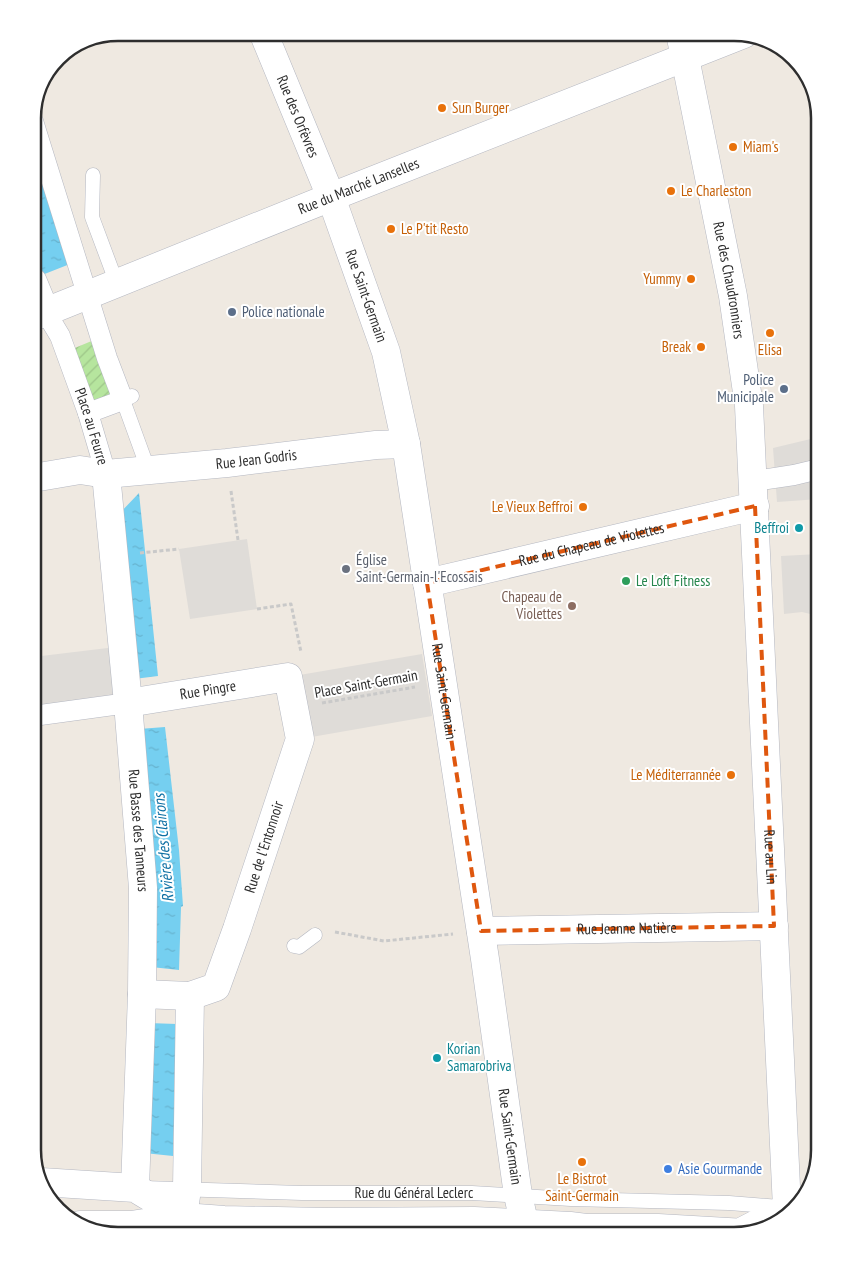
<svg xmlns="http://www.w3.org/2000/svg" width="852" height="1268" font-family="'PT Sans Narrow',sans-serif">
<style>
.garden{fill:url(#garden-furrows)}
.plaza{fill:#dfdcd8}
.water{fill:url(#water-ripples)}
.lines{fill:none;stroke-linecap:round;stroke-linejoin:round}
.service-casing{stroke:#b4b7c1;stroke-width:15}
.pedestrian-casing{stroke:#b4b7c1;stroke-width:21}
.minor-casing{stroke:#b4b7c1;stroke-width:29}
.secondary-casing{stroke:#b4b7c1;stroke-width:29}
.path{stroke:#c9c9c9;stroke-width:3;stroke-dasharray:4 2.5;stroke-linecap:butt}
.service{stroke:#fff;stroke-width:14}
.pedestrian{stroke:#fff;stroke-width:20}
.minor{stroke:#fff;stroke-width:28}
.secondary{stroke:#fff;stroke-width:28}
.marked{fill:none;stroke:#df570e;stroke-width:4;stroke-dasharray:10 6;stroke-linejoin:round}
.food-dot{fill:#e8710a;stroke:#fff;stroke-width:2}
.service-dot{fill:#5c6f8a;stroke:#fff;stroke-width:2}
.culture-dot{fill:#0f9aa8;stroke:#fff;stroke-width:2}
.worship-dot{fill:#6b7280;stroke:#fff;stroke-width:2}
.leisure-dot{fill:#2e9e5b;stroke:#fff;stroke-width:2}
.education-dot{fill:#8d6e63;stroke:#fff;stroke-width:2}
.shop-dot{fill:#3f7fe0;stroke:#fff;stroke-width:2}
.labels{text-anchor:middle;stroke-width:4;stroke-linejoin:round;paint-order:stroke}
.food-label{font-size:15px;fill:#c56008;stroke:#fff;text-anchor:start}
.street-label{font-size:15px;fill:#2e2e2e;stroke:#fff}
.service-label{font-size:15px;fill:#4e5e75;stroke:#fff;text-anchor:start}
.culture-label{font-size:15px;fill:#0d838f;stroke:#fff;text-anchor:end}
.worship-label{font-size:15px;fill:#5b616d;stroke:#fff;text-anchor:start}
.leisure-label{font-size:15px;fill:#27864d;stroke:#fff;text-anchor:start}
.education-label{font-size:15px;fill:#785e54;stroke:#fff;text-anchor:end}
.shop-label{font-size:15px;fill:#366cbe;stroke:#fff;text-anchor:start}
.water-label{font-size:16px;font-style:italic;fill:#0d6fa3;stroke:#fff}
.rim{fill:none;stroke:#2e2e2e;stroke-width:2.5}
</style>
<defs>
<pattern id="garden-furrows" width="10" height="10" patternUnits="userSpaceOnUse" patternTransform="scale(1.25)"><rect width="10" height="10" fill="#b6e59e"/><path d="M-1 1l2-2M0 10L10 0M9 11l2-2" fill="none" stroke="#9dc588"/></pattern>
<pattern id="water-ripples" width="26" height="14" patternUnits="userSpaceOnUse" patternTransform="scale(1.25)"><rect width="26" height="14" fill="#75cff0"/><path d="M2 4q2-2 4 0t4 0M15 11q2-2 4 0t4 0" fill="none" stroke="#66b2ce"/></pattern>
</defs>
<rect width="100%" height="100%" fill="#efe9e1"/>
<!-- garden -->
<path class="garden" d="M 94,340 L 116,397 L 92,406 L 70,350 Z"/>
<!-- plaza -->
<path class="plaza" d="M 819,437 L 819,499 L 777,502 L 773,448 Z
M 247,539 L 257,609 L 190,619 L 179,549 Z
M 819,554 L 819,616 L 802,612 L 784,614 L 781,556 Z
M 116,647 L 121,704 L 33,716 L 33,657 Z
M 422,654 L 432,716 L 300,739 L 288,677 Z"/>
<!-- water -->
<path class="water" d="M 33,141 L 70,264 L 42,275 L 33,244 Z
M 139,493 L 158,676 L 134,679 L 118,515 Z
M 165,727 L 179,850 L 183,906 L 181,907 L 179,970 L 151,967 L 139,729 Z
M 148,1023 L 177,1024 L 173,1156 L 144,1153 Z"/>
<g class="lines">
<defs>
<g id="service">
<path d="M 93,175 L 92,217 L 117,284"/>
<path d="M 132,396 L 123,400 L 148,469"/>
<path d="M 294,946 L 299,947 L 315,935"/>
<path id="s1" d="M 143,1188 L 302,1193 L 472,1193 L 571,1199 L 729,1203 L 779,1207"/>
</g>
<g id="pedestrian">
<path d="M 33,121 L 107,358 L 123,400 L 88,413"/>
<path id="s2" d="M 45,311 L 60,336 L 88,413 L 106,474"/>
<path d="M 754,481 L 794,475 L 819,469"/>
<path d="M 33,716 L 128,703"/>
</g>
<g id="minor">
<path id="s3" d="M 680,33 L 733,296 L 749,406 L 787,1208"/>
<path id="s4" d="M 265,37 L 331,197 L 386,352 L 406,444 L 485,959 L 518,1195 L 527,1235"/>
<path d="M 33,282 L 45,311"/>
<path id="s5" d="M 33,317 L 331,197 L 744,34"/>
<path id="s6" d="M 106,474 L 128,703 L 143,888 L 142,994 L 135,1188"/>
<path id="s7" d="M 33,478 L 80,470 L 106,474 L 227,463 L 376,445 L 406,444"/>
<path id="s8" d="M 427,583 L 755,506"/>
<path id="s9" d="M 128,703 L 288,677 L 300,739 L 237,929 L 216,987 L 190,996 L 142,994"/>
<path id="s10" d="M 481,931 L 774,926"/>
<path d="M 183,1235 L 183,1217 L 187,1189 L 190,996"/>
</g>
<path id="secondary" d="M 41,1182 L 135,1188 L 183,1217
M 80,1225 L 131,1225 L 183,1217 L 224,1220 L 324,1222 L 474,1221 L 570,1226 L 586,1228 L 658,1228 L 745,1233
M 741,1232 L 787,1208 L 793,1208"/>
</defs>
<!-- service casing -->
<use href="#service" class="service-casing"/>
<!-- pedestrian casing -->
<use href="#pedestrian" class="pedestrian-casing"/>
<!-- minor casing -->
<use href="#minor" class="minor-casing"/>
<!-- secondary casing -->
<use href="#secondary" class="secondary-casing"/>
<!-- path -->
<path class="path" d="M 231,491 L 238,540
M 140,553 L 179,549
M 257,609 L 291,604 L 301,652
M 322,703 L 415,687
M 335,932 L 384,941 L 453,934"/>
<!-- service -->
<use href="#service" class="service"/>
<!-- pedestrian -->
<use href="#pedestrian" class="pedestrian"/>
<!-- minor -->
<use href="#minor" class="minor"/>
<!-- secondary -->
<use href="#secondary" class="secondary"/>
</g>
<!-- marked area -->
<path class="marked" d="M 755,506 L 774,926 L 481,931 L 427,583 Z"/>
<!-- markers -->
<g class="food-dot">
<circle cx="442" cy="108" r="5"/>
<circle cx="733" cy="147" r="5"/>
<circle cx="671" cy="191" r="5"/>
<circle cx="391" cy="229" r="5"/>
<circle cx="691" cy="279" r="5"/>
<circle cx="770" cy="333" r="5"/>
<circle cx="701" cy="347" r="5"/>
<circle cx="583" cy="507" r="5"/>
<circle cx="731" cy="775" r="5"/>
<circle cx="582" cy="1162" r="5"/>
</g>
<g class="service-dot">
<circle cx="232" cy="312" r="5"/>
<circle cx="784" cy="389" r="5"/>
</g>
<g class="culture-dot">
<circle cx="799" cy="528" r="5"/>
<circle cx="437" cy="1058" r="5"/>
</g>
<circle class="worship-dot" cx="346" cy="569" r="5"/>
<circle class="leisure-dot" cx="626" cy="581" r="5"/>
<circle class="education-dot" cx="572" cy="606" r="5"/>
<circle class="shop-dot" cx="668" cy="1169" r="5"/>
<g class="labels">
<!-- food labels -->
<g class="food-label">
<text x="452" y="113">Sun Burger</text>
<text x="743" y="152">Miam's</text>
<text x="681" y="196">Le Charleston</text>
<text x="401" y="234">Le P'tit Resto</text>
<text x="681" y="284" text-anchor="end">Yummy</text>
<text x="691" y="352" text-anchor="end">Break</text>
<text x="770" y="355" text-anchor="middle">Elisa</text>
<text x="573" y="512" text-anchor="end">Le Vieux Beffroi</text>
<text x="721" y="780" text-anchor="end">Le Méditerrannée</text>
<text x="582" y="1184" text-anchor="middle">Le Bistrot<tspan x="582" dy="17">Saint-Germain</tspan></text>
</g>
<!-- street labels -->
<g class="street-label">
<text dy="5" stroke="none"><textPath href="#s4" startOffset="86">Rue des Orfèvres</textPath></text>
<text dy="5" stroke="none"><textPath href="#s5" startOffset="351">Rue du Marché Lanselles</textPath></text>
<text dy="5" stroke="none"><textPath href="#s3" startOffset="252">Rue des Chaudronniers</textPath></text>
<text dy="5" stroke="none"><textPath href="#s4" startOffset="278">Rue Saint-Germain</textPath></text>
<text dy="5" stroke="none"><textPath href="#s2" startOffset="125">Place au Feurre</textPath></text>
<text dy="5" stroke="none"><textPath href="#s7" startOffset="225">Rue Jean Godris</textPath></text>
<text dy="5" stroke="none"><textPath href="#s8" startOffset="169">Rue du Chapeau de Violettes</textPath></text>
<text transform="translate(366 684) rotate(-10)" y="5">Place Saint-Germain</text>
<text dy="5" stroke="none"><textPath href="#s9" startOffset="81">Rue Pingre</textPath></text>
<text dy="5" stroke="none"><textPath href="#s4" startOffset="682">Rue Saint-Germain</textPath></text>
<text dy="5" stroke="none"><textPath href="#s6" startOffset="358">Rue Basse des Tanneurs</textPath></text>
<text transform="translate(264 847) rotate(-72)" y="5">Rue de l'Entonnoir</text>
<text dy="5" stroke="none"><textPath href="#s3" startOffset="831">Rue au Lin</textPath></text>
<text dy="5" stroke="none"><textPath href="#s10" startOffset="146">Rue Jeanne Natière</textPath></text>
<text dy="5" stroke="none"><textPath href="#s4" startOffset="1132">Rue Saint-Germain</textPath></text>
<text dy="5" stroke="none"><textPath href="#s1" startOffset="271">Rue du Général Leclerc</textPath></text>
</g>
<!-- service labels -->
<g class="service-label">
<text x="242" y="317">Police nationale</text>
<text x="774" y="385" text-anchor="end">Police<tspan x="774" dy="17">Municipale</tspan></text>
</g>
<!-- culture labels -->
<g class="culture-label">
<text x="789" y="533">Beffroi</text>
<text x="447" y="1054" text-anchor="start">Korian<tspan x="447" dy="17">Samarobriva</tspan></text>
</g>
<!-- worship labels -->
<g class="worship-label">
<text x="356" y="565">Église<tspan x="356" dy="17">Saint-Germain-l'Ecossais</tspan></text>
</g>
<!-- leisure labels -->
<g class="leisure-label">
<text x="636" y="586">Le Loft Fitness</text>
</g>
<!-- education labels -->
<g class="education-label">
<text x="562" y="602">Chapeau de<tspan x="562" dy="17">Violettes</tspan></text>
</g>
<!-- shop labels -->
<g class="shop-label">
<text x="678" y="1174">Asie Gourmande</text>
</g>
<!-- water labels -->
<g class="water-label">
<text transform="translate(163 848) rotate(-95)" y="6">Rivière des Clairons</text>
</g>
</g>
<!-- crop -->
<path d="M0 0H852V1268H0ZM118 41H734A77 77 0 0 1 811 118V1150A77 77 0 0 1 734 1227H118A77 77 0 0 1 41 1150V118A77 77 0 0 1 118 41Z" fill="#fff" fill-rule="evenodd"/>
<path class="rim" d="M118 41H734A77 77 0 0 1 811 118V1150A77 77 0 0 1 734 1227H118A77 77 0 0 1 41 1150V118A77 77 0 0 1 118 41Z"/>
</svg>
